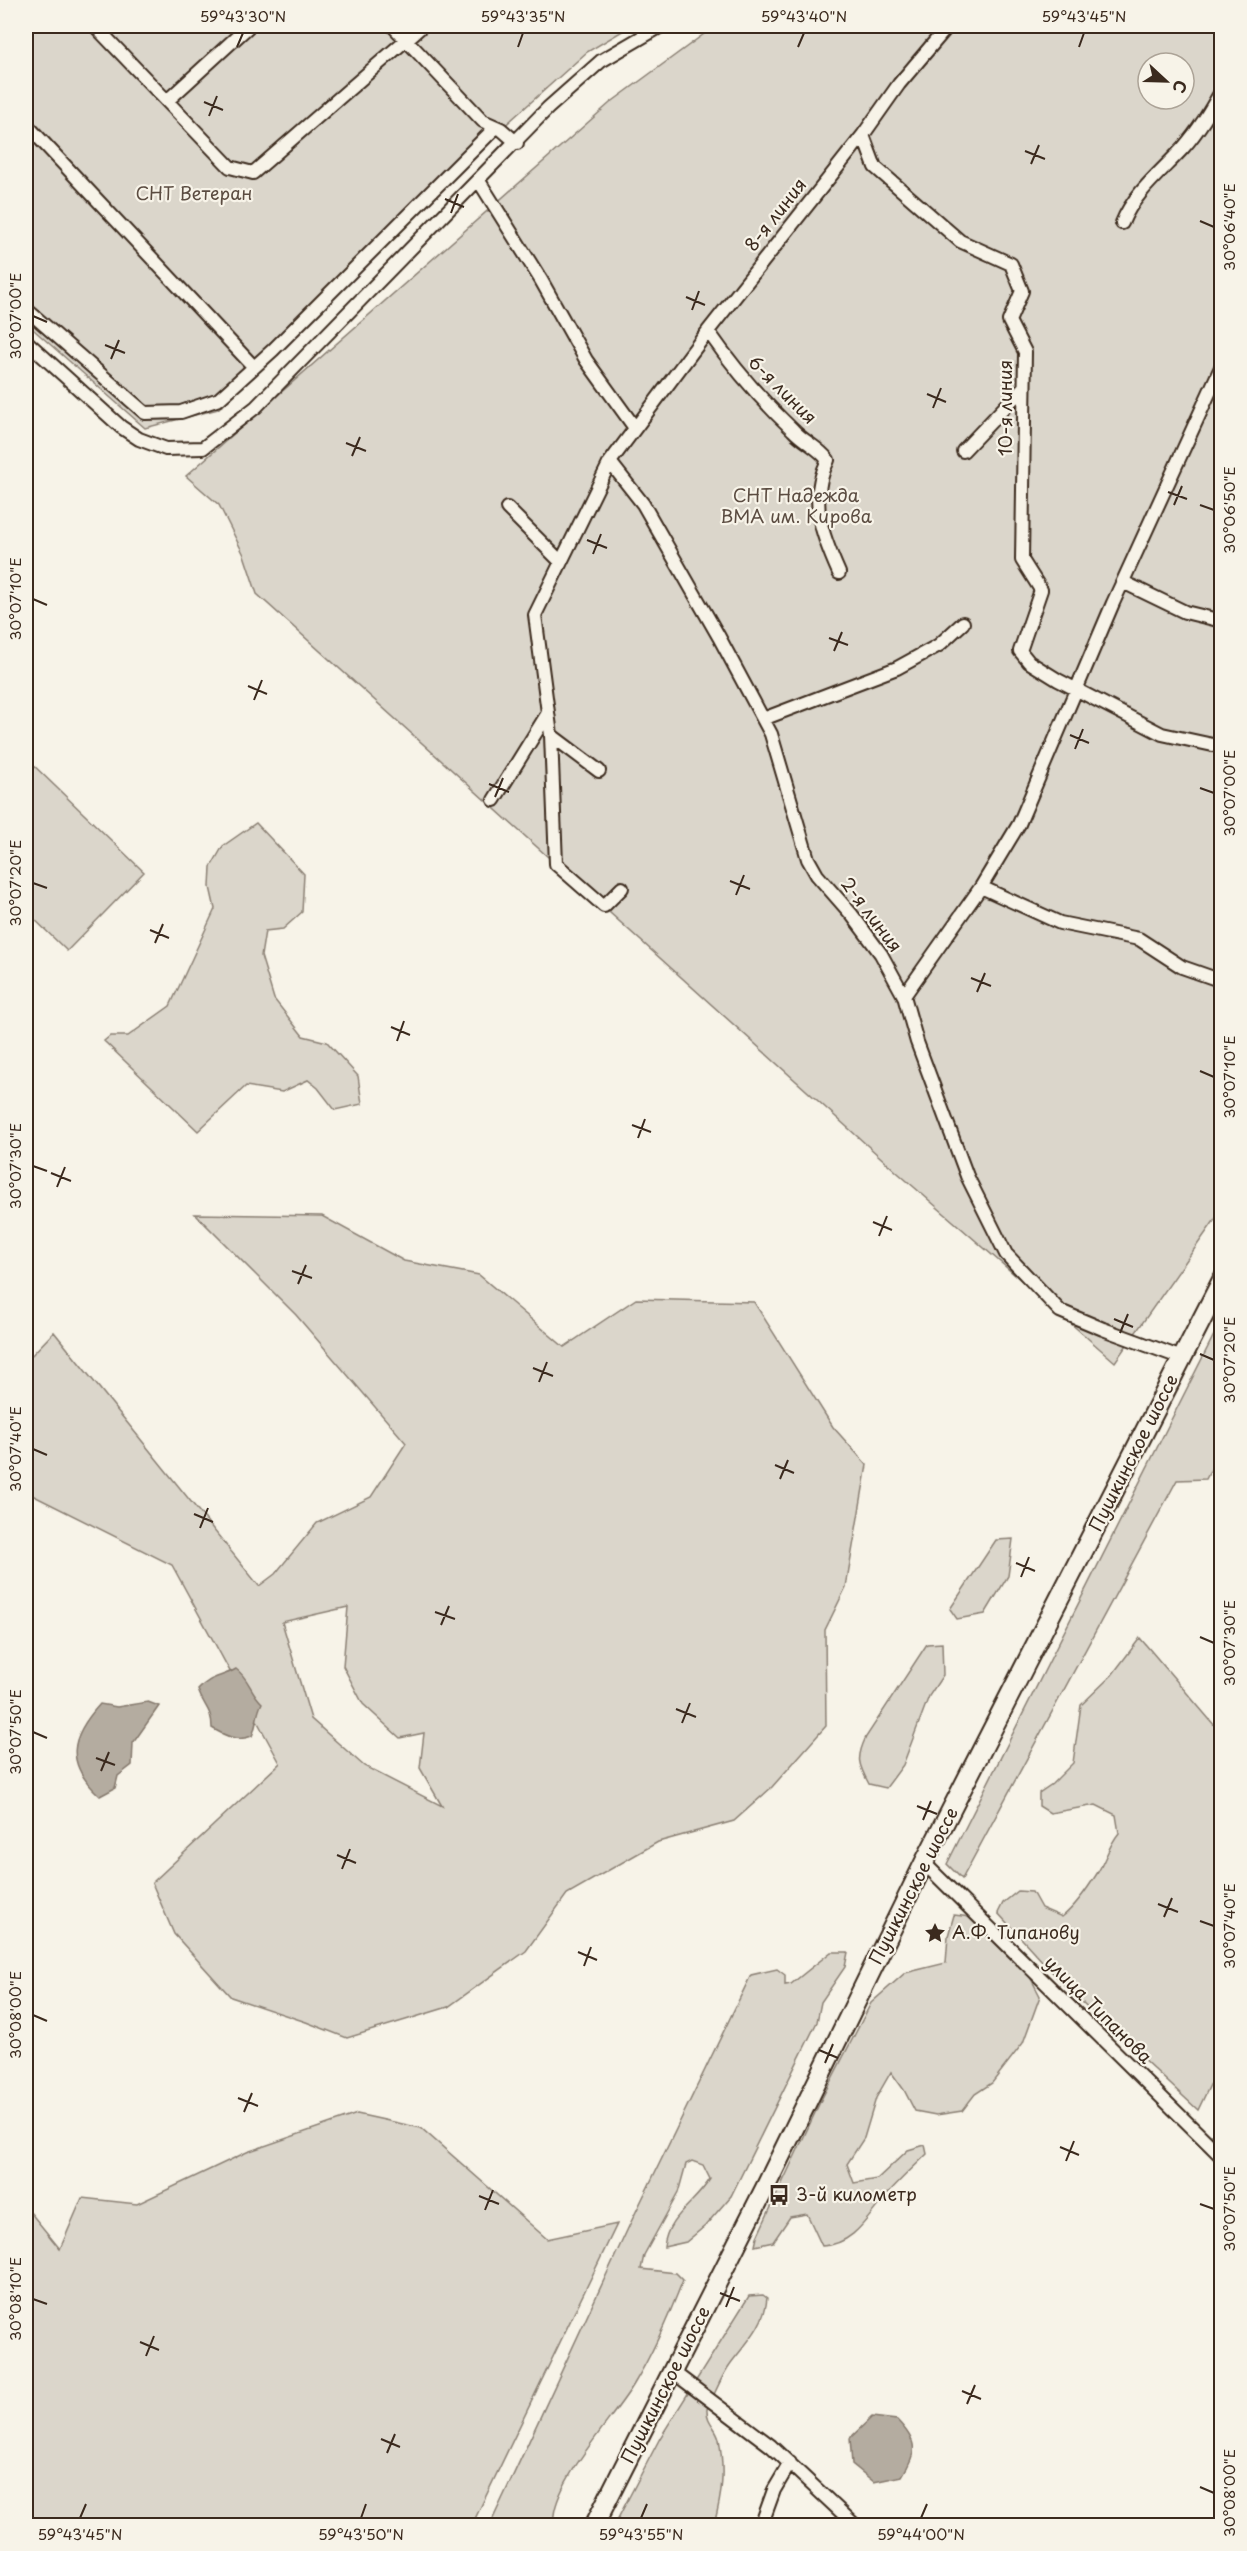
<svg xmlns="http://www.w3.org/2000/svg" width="1247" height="2551" font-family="'Playpen Sans',sans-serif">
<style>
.green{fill:#dbd6cb;stroke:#8b8074;stroke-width:1.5;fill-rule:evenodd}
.water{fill:#b4aca0;stroke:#84786c;stroke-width:1.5}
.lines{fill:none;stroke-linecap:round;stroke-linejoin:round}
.street-casing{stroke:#3b2a1e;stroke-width:16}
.secondary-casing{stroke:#3b2a1e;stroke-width:22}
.street{stroke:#f7f3e8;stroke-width:12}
.secondary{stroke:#f7f3e8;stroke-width:18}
.ticks{fill:none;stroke:#3b2a1e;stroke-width:2}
.labels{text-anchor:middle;stroke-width:4.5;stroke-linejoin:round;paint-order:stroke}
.park-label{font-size:18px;fill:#5b4c41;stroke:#f7f3e8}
.street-label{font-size:18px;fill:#3b2a1e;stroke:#f7f3e8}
.poi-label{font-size:18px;fill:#3b2a1e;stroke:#f7f3e8;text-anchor:start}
.neatline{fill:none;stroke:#3b2a1e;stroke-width:2}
.ticks-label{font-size:15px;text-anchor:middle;fill:#3b2a1e}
</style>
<rect width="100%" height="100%" fill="#f7f3e8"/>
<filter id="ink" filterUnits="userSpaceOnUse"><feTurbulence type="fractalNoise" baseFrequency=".0167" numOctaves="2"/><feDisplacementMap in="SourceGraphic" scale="12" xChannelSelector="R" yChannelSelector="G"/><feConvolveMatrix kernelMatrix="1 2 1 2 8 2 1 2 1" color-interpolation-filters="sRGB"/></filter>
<g filter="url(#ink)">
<!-- green -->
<path class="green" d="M 26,26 L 631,26 L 587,52 L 501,129 L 218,409 L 145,428 L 26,323 Z
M 715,26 L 1221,26 L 1221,1211 L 1115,1362 L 899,1174 L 257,594 L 244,555 L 219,505 L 186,476 L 610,103 ZM 1148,63 L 1184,63 L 1184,99 L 1148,99 Z
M 26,758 L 144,872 L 67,951 L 26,911 Z
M 256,823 L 304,874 L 302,912 L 283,929 L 265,931 L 261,956 L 274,999 L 303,1036 L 327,1042 L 358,1076 L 362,1104 L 335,1110 L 318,1088 L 308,1080 L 282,1092 L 246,1086 L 198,1131 L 104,1041 L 110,1036 L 128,1036 L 170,1006 L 215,909 L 210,887 L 211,867 L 223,846 Z
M 195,1214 L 322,1216 L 404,1261 L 479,1275 L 564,1347 L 636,1299 L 754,1302 L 833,1427 L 867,1465 L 846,1587 L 825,1630 L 826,1726 L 772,1787 L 734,1821 L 658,1842 L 567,1894 L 526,1951 L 448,2007 L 347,2038 L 306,2022 L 231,1997 L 174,1934 L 152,1883 L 280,1763 L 172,1565 L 26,1492 L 26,1361 L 54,1332 L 259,1586 L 275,1574 L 317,1523 L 371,1497 L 406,1443 L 296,1315 ZM 348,1607 L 343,1666 L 363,1704 L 400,1738 L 424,1733 L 420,1768 L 442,1806 L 364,1766 L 311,1719 L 282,1622 Z
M 1221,1321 L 1221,1450 L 1206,1479 L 1177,1480 L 962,1879 L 947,1864 Z
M 1013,1539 L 1008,1576 L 985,1614 L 957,1619 L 950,1609 L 996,1540 Z
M 1140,1638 L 1221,1733 L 1221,2062 L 1198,2110 L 1066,1987 L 998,1913 L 1003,1903 L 1018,1891 L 1032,1892 L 1041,1908 L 1062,1917 C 1076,1906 1088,1888 1098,1872 C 1106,1859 1109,1845 1119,1833 L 1116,1815 L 1096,1805 L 1050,1813 L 1039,1806 L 1039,1793 L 1052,1784 L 1073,1763 L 1081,1705 L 1112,1675 Z
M 942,1643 L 943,1675 L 929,1696 L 903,1765 L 886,1788 L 869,1784 C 858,1764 856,1758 866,1737 L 927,1644 Z
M 954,1915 L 979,1918 L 1027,1971 L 1040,1996 L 1023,2043 L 992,2083 L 975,2094 L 962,2111 L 936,2115 L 915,2111 L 904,2090 L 891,2072 L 876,2098 L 864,2138 L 847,2164 L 854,2183 L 877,2179 L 908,2150 L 925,2145 L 927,2154 C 912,2169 896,2183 883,2199 C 866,2220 852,2245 822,2246 L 807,2214 L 790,2217 L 773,2242 L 755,2246 L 757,2237 L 821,2100 L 871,2003 L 905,1973 L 946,1963 L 948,1936 Z
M 831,1952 L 848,1952 L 845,1967 L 821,2002 L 817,2022 L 731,2196 L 705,2226 L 686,2242 L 664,2247 C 667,2216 696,2203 710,2179 L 703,2165 L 692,2161 L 686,2164 L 678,2193 L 644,2255 L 641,2269 L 676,2273 L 683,2280 C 669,2316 654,2351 634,2384 C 614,2418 548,2487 554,2525 L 490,2525 L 630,2224 L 751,1975 L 777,1969 L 785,1975 L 785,1985 L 791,1984 Z
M 357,2114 L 421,2128 L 547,2239 L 617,2224 L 472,2525 L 26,2525 L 26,2207 L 60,2249 L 82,2198 L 137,2204 L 247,2152 Z
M 763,2295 L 767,2298 C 765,2325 747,2342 731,2363 C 721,2376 715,2394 707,2409 C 706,2422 717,2428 719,2439 C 725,2472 722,2494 714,2525 L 614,2526 L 660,2438 L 749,2296 Z"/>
<!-- water -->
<path class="water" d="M 236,1669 C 249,1678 250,1692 262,1703 C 256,1714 257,1725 252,1736 C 238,1742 225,1736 212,1728 C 212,1709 204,1707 198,1690 C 210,1676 220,1678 236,1669 Z
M 148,1702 L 159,1706 L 133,1743 L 132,1765 L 118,1776 L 115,1788 L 100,1796 C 64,1763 70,1737 100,1704 L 117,1707 Z
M 872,2417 L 897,2420 C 918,2442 918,2451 902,2476 L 874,2482 L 852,2464 L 850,2438 Z"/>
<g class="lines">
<defs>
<path id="street" d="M 95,26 L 230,167 L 253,173 L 422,26
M 393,26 L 483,121 L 501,129 L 517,143
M 948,26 L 899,84 L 863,135 L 708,331 L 610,462 L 643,504 L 719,637 L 771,734 L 808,859 L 817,875 L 852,915 L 881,954 L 904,996 L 917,1042 L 967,1176 L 1006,1254 L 1060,1311 L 1103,1329 L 1182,1358
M 167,101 L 249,26
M 26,124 L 253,366
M 863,135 L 875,167 L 960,241 L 1011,264 L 1022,291 L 1009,321 L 1025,352 L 1022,560 L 1041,590 L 1020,651 L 1029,662 L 1058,680 L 1162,734 L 1222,747
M 479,181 L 541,280 L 586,360 L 635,428
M 1122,223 C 1134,193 1162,171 1183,148 C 1199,130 1210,111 1222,90
M 26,309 L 145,413 L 181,412 L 219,399 L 273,350 L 496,127
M 708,331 C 733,367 761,400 793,430 C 804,442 818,447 828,460 C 808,501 822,535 839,573
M 26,341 L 121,427 L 139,439 L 166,449 L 203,448 L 256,407 L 548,108 L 601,61 L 661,26
M 963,451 L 1024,387
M 610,462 L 535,615 L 551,735 L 556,864 L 604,906 L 622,888
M 507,508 L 561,562
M 1123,582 L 1185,612 L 1222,621
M 763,719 L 897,668 L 939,645 L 963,623
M 551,735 L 599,771
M 494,800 L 548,713
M 981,887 L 1060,923 L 1139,939 L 1182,967 L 1222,981
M 904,996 L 981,887 L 1019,824 L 1113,603 L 1222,365
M 924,1863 L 1222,2157
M 673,2372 L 771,2446 L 856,2526
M 761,2526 L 774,2490 L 790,2463"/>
<path id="secondary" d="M 594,2526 L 765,2188 L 924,1863 L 1222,1280"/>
</defs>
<!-- street casing -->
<use href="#street" class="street-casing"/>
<!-- secondary casing -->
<use href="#secondary" class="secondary-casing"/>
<!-- street -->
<use href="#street" class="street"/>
<!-- secondary -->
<use href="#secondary" class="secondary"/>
</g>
</g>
<!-- ticks -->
<path class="ticks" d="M 237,47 L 243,33M 518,47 L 523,33M 798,47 L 804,33M 1079,47 L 1084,33M 204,102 L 223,110M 209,116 L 217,96M 1025,151 L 1045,159M 1031,164 L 1039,145M 445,199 L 464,207M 451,213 L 458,194M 1200,221 L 1214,227M 686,297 L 705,305M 692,310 L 699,291M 33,316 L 47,322M 105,345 L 125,353M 111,359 L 119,340M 927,394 L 946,402M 933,408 L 941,388M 346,443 L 366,451M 352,456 L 360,437M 1168,492 L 1187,499M 1174,505 L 1182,486M 1200,505 L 1214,510M 587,540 L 607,548M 593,554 L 601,534M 33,599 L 47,605M 829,638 L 848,645M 834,651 L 842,632M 248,686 L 267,694M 254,700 L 262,680M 1070,735 L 1089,743M 1075,749 L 1083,729M 489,784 L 509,792M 1200,788 L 1214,793M 495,797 L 503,778M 730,881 L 750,889M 33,883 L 47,888M 736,895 L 744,875M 150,930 L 169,938M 155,943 L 163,924M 971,978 L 991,986M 977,992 L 985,973M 391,1027 L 410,1035M 397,1041 L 404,1021M 1200,1071 L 1214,1077M 632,1125 L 651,1132M 638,1138 L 645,1119M 33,1166 L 47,1171M 51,1173 L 71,1181M 57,1187 L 65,1167M 873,1222 L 892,1230M 879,1236 L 887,1216M 292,1271 L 312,1278M 298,1284 L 306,1265M 1114,1319 L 1133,1327M 1120,1333 L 1128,1314M 1200,1354 L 1214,1360M 533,1368 L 553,1376M 539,1382 L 547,1362M 33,1449 L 47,1455M 775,1465 L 794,1473M 780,1479 L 788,1460M 194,1514 L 213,1522M 200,1528 L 208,1508M 1016,1563 L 1035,1571M 1021,1577 L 1029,1557M 435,1612 L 455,1619M 441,1625 L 449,1606M 1200,1637 L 1214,1643M 676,1709 L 696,1717M 682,1723 L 690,1703M 33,1732 L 47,1738M 96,1758 L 115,1765M 101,1771 L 109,1752M 917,1806 L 937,1814M 923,1820 L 931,1801M 337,1855 L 356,1863M 342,1869 L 350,1849M 1158,1904 L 1178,1912M 1164,1917 L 1172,1898M 1200,1921 L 1214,1926M 578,1952 L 597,1960M 584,1966 L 591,1947M 33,2015 L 47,2021M 819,2050 L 838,2058M 825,2063 L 833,2044M 238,2098 L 258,2106M 244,2112 L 252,2093M 1060,2147 L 1079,2155M 1066,2161 L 1074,2141M 479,2196 L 499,2204M 1200,2204 L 1214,2209M 485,2210 L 493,2190M 720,2293 L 740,2301M 33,2299 L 47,2304M 726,2307 L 734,2287M 140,2342 L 159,2350M 146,2356 L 154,2336M 962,2391 L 981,2399M 967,2404 L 975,2385M 381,2439 L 400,2447M 387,2453 L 395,2434M 1200,2487 L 1214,2493M 80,2518 L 86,2504M 361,2518 L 366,2504M 641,2518 L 647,2504M 921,2518 L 927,2504"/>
<!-- icons -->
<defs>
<symbol id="sight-bare" viewBox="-9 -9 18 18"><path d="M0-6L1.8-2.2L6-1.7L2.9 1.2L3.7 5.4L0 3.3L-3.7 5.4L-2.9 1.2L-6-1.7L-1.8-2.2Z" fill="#3b2a1e" stroke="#f7f3e8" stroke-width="2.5" paint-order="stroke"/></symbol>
<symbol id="bus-bare" viewBox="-9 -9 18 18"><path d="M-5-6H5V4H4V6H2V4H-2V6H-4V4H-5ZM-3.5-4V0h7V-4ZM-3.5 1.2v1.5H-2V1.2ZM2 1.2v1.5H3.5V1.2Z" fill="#3b2a1e" stroke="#f7f3e8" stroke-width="2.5" paint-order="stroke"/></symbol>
</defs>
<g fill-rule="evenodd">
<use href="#sight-bare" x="920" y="1918" width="30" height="30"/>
<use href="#bus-bare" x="764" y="2180" width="30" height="30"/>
</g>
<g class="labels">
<!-- park labels -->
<g class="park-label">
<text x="194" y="200">СНТ Ветеран</text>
<text x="796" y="502">СНТ Надежда<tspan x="796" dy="21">ВМА им. Кирова</tspan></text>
</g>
<!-- street labels -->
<g class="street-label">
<text transform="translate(776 215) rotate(-52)" y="6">8-я линия</text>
<text transform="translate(782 390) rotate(45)" y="6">6-я линия</text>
<text transform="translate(1006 408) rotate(-90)" y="6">10-я линия</text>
<text transform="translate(871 915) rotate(53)" y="6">2-я линия</text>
<text transform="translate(1134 1453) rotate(-63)" y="6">Пушкинское шоссе</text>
<text transform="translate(914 1886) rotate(-63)" y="6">Пушкинское шоссе</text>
<text transform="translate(1098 2010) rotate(45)" y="6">улица Типанова</text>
<text transform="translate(666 2385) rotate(-63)" y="6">Пушкинское шоссе</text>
</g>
<!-- poi labels -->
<g class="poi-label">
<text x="952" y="1939">А.Ф. Типанову</text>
<text x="796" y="2201">3-й километр</text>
</g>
</g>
<!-- margin -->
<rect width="1247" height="2551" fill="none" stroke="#f7f3e8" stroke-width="66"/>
<!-- north arrow -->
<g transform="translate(1166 81) rotate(112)"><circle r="28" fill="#f7f3e8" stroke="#aca397" stroke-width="1.5"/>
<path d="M0-4.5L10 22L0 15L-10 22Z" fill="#3b2a1e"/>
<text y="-9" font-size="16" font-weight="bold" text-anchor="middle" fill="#3b2a1e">С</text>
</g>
<rect x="33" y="33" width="1181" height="2485" class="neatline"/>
<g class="ticks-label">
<text x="243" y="22">59°43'30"N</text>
<text x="523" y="22">59°43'35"N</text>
<text x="804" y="22">59°43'40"N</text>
<text x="1084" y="22">59°43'45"N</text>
<text transform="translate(1230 227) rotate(-90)" y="5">30°06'40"E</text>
<text transform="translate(16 316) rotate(-90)" y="5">30°07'00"E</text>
<text transform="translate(1230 510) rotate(-90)" y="5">30°06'50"E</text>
<text transform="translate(16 599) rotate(-90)" y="5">30°07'10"E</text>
<text transform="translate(1230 793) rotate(-90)" y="5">30°07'00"E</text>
<text transform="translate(16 883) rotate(-90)" y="5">30°07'20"E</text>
<text transform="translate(1230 1077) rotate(-90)" y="5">30°07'10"E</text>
<text transform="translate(16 1166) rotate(-90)" y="5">30°07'30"E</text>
<text transform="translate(1230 1360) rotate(-90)" y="5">30°07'20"E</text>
<text transform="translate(16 1449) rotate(-90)" y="5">30°07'40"E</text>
<text transform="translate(1230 1643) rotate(-90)" y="5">30°07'30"E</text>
<text transform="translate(16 1732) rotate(-90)" y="5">30°07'50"E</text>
<text transform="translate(1230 1926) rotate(-90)" y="5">30°07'40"E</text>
<text transform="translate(16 2015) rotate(-90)" y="5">30°08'00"E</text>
<text transform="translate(1230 2209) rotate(-90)" y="5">30°07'50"E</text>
<text transform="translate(16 2299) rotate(-90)" y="5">30°08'10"E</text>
<text transform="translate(1230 2493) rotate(-90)" y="5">30°08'00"E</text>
<text x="80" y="2540">59°43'45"N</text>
<text x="361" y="2540">59°43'50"N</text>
<text x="641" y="2540">59°43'55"N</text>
<text x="921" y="2540">59°44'00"N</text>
</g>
</svg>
